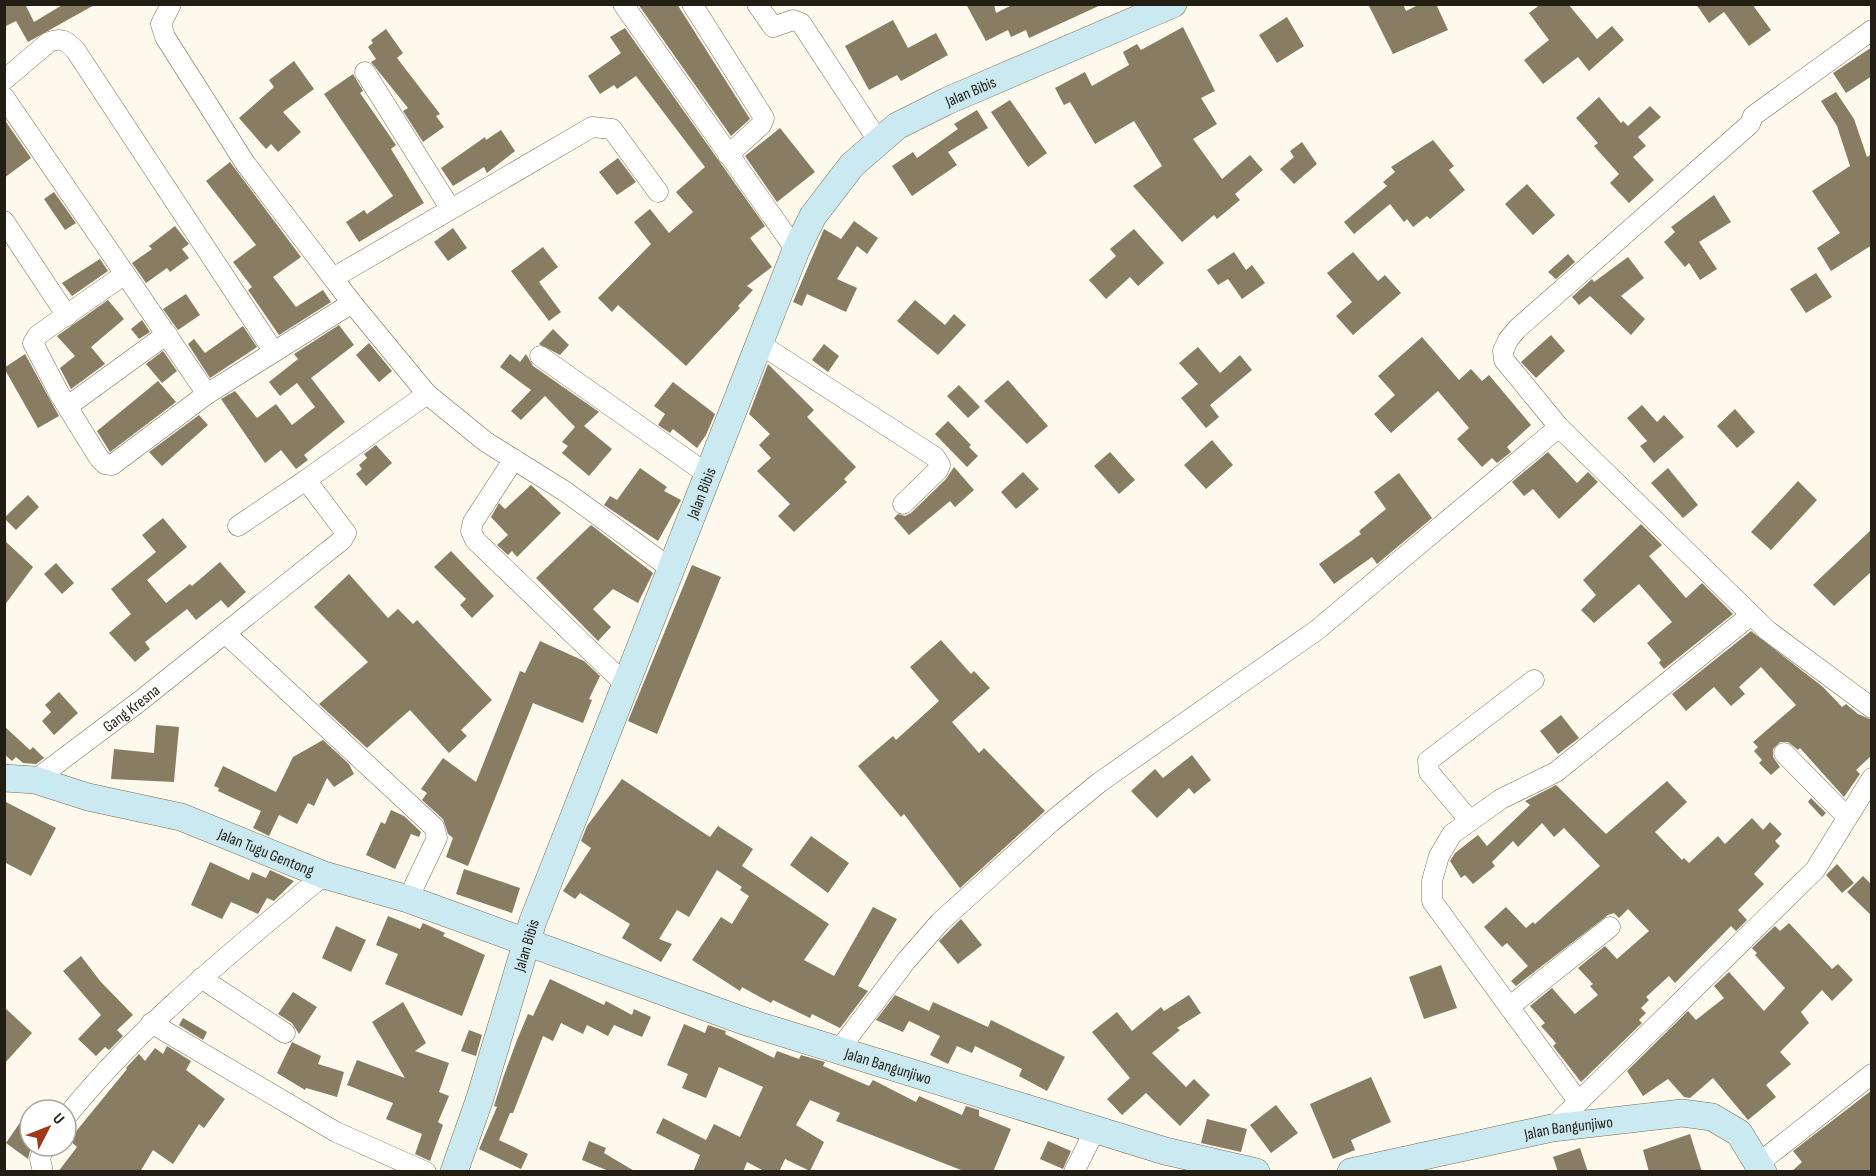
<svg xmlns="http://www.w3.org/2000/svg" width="1876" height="1176" font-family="'Sofia Sans Condensed',sans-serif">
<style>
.building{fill:#887c62}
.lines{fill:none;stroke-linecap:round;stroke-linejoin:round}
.minor-casing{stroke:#796d53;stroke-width:21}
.secondary-casing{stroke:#796d53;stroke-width:28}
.minor{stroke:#fff;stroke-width:20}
.secondary{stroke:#cae9f0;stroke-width:27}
.labels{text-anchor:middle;stroke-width:4.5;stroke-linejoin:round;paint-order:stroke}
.street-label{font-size:16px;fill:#221e13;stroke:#fff}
</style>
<rect width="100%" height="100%" fill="#fef9ed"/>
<!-- building -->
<path class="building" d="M 4,4 L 25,4 L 34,22 L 64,4 L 96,4 L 28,42 L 16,21 L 4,27 Z
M 638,4 L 677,4 L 750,119 L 731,136 Z
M 966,4 L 994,4 L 996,13 L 1014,4 L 1103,4 L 1029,38 L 1026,30 L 1011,37 L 1008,30 L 986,41 Z
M 1368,4 L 1403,4 L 1406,11 L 1420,4 L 1436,4 L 1448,30 L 1393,54 Z
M 1541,4 L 1568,4 L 1597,39 L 1612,26 L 1624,40 L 1589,71 L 1578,57 L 1543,84 L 1524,60 L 1549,40 L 1529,13 Z
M 1696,4 L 1752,4 L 1771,30 L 1749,46 L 1724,12 L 1709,23 Z
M 1287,17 L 1304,46 L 1277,63 L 1259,35 Z
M 893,20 L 908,48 L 936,33 L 948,55 L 901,81 L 897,75 L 869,90 L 845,46 Z
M 1183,27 L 1215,91 L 1201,98 L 1217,124 L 1193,139 L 1222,179 L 1250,155 L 1263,170 L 1235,194 L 1240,200 L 1217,219 L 1214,215 L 1182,242 L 1133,186 L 1162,166 L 1134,121 L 1095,144 L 1070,102 L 1064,105 L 1055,88 L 1085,72 L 1092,86 L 1129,65 L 1123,52 L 1137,44 L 1141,50 Z
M 625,28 L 765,226 L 750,238 L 772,267 L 747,286 L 753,290 L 738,306 L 740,308 L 686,366 L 618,305 L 612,312 L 598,298 L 651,244 L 634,222 L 650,209 L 669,233 L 693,212 L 676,192 L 705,167 L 636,76 L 617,89 L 614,85 L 600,94 L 588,76 L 621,53 L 610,37 Z
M 386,29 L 403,53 L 397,58 L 440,114 L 436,116 L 444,127 L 423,142 L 403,111 L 408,108 L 371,62 L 376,59 L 368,47 L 373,43 L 371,40 Z
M 1872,47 L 1872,76 L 1846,93 L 1833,73 Z
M 294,61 L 314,89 L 283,112 L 301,132 L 278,152 L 271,144 L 266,149 L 239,118 L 274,87 L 269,80 Z
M 353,74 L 363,91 L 360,93 L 396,145 L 391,149 L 424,203 L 359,242 L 346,222 L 364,210 L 367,214 L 393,196 L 324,94 Z
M 1836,92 L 1854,119 L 1867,157 L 1872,154 L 1872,245 L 1831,271 L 1817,248 L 1840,233 L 1812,191 L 1850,166 L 1837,126 L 1821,101 Z
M 1599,97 L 1621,123 L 1623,121 L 1628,126 L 1650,106 L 1661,117 L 1638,137 L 1646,146 L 1633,157 L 1654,180 L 1629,203 L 1610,183 L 1619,174 L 1594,146 L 1598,143 L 1576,118 Z
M 1010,100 L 1047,153 L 1028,167 L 991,112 Z
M 977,110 L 988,128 L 948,152 L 957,165 L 912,196 L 892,166 L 913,152 L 917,158 L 958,129 L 954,124 Z
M 4,119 L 31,158 L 4,178 Z
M 780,128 L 815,172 L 777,202 L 745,156 Z
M 501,130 L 515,151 L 487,173 L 484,167 L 453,186 L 441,168 L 485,137 L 486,140 Z
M 1433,140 L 1454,166 L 1449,170 L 1465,190 L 1430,219 L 1427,216 L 1413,227 L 1407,219 L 1404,222 L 1390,204 L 1354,234 L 1344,222 L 1387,186 L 1383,182 L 1395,172 L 1391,167 Z
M 1302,142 L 1317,164 L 1294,184 L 1280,169 L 1294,157 L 1290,151 Z
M 618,158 L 636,182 L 617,195 L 599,172 Z
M 230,162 L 301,257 L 273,277 L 296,307 L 323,290 L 331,302 L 279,335 L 248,290 L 252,287 L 233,262 L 256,245 L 206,181 Z
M 1527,184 L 1555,215 L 1533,235 L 1505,204 Z
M 54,192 L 76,223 L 65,230 L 44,199 Z
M 1714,195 L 1731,222 L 1699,242 L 1717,269 L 1700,280 L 1689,263 L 1685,267 L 1664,242 L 1675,232 L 1671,227 Z
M 854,221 L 878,238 L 867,254 L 857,246 L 837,279 L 857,288 L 846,312 L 807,294 L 802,306 L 793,302 L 824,229 L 841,239 Z
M 175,226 L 189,244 L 182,249 L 189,258 L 170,272 L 167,268 L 146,283 L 132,263 L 152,249 L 149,246 Z
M 453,228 L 467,248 L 448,261 L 434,242 Z
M 1134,229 L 1164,263 L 1138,286 L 1130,277 L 1106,299 L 1089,280 L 1116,256 L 1110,249 Z
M 543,247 L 558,267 L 539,282 L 561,312 L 549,321 L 511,271 Z
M 1234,252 L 1246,270 L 1252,265 L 1265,283 L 1242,299 L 1228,279 L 1218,285 L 1207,270 Z
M 1353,252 L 1378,281 L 1385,275 L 1401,293 L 1353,335 L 1336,316 L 1352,302 L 1327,273 Z
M 1568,254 L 1575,262 L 1556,279 L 1548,272 Z
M 1628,257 L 1644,278 L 1621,296 L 1645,319 L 1631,335 L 1590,296 L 1579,305 L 1572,297 L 1592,279 L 1594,282 Z
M 100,259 L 108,271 L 72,296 L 62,283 Z
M 1816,273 L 1832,297 L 1806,313 L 1790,289 Z
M 186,294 L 200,315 L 178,330 L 163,309 Z
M 108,300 L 124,319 L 91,347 L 105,364 L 71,389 L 60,368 L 75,356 L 57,336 Z
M 915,300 L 945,325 L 954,314 L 966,325 L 938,355 L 897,321 Z
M 142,320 L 150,332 L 139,339 L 131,329 Z
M 339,325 L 354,345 L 311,378 L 345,422 L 304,455 L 308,460 L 296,469 L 281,450 L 265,463 L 221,399 L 235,391 L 257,418 L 276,404 L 292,425 L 315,407 L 297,383 L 280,396 L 269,382 L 298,359 L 294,354 Z
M 243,326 L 257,347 L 210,378 L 188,344 L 194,339 L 205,353 Z
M 553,329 L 569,345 L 560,355 L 539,344 Z
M 1551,335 L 1565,351 L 1536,378 L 1521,362 Z
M 1422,337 L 1459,380 L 1471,369 L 1482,381 L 1489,375 L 1531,425 L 1507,447 L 1511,452 L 1497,463 L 1492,458 L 1482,467 L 1457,439 L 1469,428 L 1438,391 L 1391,433 L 1374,414 L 1395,395 L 1378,376 Z
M 369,343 L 392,371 L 379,382 L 356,355 Z
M 824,344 L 839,356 L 828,372 L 812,360 Z
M 1198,347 L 1220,373 L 1240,355 L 1252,370 L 1210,405 L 1219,417 L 1206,428 L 1181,398 L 1198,384 L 1179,363 Z
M 163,351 L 177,371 L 162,383 L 146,364 Z
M 25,354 L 59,416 L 38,428 L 4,368 Z
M 510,354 L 520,362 L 526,354 L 533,366 L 599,412 L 584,426 L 612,449 L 589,476 L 562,453 L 568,446 L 562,442 L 575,427 L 545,396 L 521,420 L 511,411 L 531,390 L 500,367 Z
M 768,364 L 814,410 L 807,417 L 856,467 L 844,479 L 847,482 L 794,532 L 778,516 L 790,504 L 757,471 L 771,458 L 759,445 L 770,434 L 749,414 Z
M 1008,380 L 1048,426 L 1027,444 L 984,401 Z
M 158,381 L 176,402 L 110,452 L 97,431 Z
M 673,382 L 715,414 L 706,435 L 697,448 L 673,429 L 670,433 L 658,425 L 665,414 L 654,406 Z
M 959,385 L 980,407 L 968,418 L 947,396 Z
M 1642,405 L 1657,422 L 1664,415 L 1684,437 L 1654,463 L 1640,446 L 1647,441 L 1627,418 Z
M 1735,409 L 1755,432 L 1737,448 L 1717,426 Z
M 199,415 L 208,425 L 162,466 L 149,452 Z
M 948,421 L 971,445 L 969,447 L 978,456 L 967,467 L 935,434 Z
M 1212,440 L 1233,465 L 1206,489 L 1184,465 Z
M 376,445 L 392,463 L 366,486 L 356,474 L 362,469 L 359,465 L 367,458 L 364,454 Z
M 1110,452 L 1135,480 L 1119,494 L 1094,466 Z
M 1548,452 L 1577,483 L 1588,472 L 1598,482 L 1559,519 L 1533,489 L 1524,496 L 1512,482 Z
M 954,467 L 974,490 L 955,507 L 950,501 L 909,535 L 894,518 L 898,514 L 905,516 L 911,513 L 946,479 Z
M 640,468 L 667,487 L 664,491 L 681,500 L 658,541 L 604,505 L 610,496 L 617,500 Z
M 1668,468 L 1698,505 L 1683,518 L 1651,483 Z
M 1023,472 L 1039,489 L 1016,509 L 1001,492 Z
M 1399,473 L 1432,518 L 1377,564 L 1372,557 L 1334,584 L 1319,564 L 1361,534 L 1359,531 L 1386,509 L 1374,492 Z
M 1798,481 L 1817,500 L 1771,550 L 1751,532 Z
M 531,485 L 561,513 L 517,557 L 512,551 L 508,555 L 497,545 L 508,535 L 491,517 L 499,503 L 505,509 Z
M 28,495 L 39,507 L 16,530 L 4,518 Z
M 163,518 L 187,547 L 147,580 L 166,603 L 190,584 L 192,586 L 220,562 L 246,592 L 228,608 L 221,600 L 196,620 L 187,609 L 145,642 L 150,649 L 135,662 L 109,633 L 131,614 L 111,589 L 156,552 L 142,535 Z
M 1641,524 L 1662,545 L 1649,556 L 1686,598 L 1702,583 L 1733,614 L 1664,669 L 1659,663 L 1661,660 L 1647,643 L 1672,622 L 1639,584 L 1594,623 L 1581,610 L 1596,595 L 1583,580 Z
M 591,525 L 653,573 L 638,603 L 613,589 L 593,609 L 611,627 L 598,641 L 536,578 Z
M 1872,529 L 1872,571 L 1834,606 L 1813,585 Z
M 4,540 L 33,567 L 4,606 Z
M 451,551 L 494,596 L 472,618 L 460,605 L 466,599 L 434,567 Z
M 56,563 L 74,583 L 62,594 L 44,574 Z
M 692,565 L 721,577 L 657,734 L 628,721 Z
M 349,574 L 388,618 L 398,609 L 413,624 L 417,620 L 492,700 L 461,730 L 467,736 L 449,753 L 410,710 L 367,748 L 319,704 L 368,662 L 314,607 Z
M 1751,631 L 1823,687 L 1842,707 L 1846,704 L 1858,714 L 1872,720 L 1872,755 L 1856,770 L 1860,774 L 1844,797 L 1800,748 L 1798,750 L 1788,742 L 1780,742 L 1773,749 L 1773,757 L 1780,767 L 1771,775 L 1759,763 L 1762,760 L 1754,751 L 1758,747 L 1753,742 L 1796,705 L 1761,667 L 1739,687 L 1745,694 L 1731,706 L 1714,687 L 1686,711 L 1672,694 Z
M 941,640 L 971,674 L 974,671 L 990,688 L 952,722 L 979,753 L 984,748 L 1045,811 L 960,888 L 904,814 L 901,817 L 858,766 L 893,736 L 896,740 L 939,701 L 910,667 Z
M 540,641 L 584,661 L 600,676 L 589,699 L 592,700 L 583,723 L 533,703 L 468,866 L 446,857 L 453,838 L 448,834 L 443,819 L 422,800 L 427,793 L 421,789 L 443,758 L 476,782 L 520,671 L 525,673 Z
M 59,692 L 78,713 L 54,735 L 42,721 L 51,712 L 45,705 Z
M 1561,715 L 1579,738 L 1558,754 L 1540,731 Z
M 156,725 L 179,727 L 174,782 L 111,779 L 114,749 L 154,753 Z
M 4,726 L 30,750 L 33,747 L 44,758 L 36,764 L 23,763 L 16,757 L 12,761 L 4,754 Z
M 323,740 L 349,764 L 354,774 L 334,787 L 327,778 L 314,806 L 308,803 L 297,824 L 279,815 L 269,836 L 253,828 L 261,811 L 218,791 L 219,788 L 214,786 L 223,766 L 276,792 L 293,757 Z
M 1192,755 L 1211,780 L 1194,794 L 1189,788 L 1157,818 L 1131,791 L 1155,769 L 1163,778 Z
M 622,779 L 710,837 L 718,826 L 753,849 L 742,866 L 829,924 L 804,960 L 834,976 L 873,907 L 897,919 L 858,986 L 868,991 L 840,1028 L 812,1014 L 810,1018 L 773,1000 L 771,1003 L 742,987 L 740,991 L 692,960 L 721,917 L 732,924 L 749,896 L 740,890 L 742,887 L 717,870 L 689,917 L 677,910 L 659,939 L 672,944 L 661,962 L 622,938 L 630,924 L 580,893 L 575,899 L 563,891 L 591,848 L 581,841 L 587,826 Z
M 1667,781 L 1687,802 L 1655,832 L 1682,860 L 1684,858 L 1689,863 L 1718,836 L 1725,844 L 1752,818 L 1763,830 L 1770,822 L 1782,834 L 1775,841 L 1780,846 L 1754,874 L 1764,884 L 1738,910 L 1747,920 L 1736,931 L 1731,926 L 1675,983 L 1669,976 L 1646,997 L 1649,1000 L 1641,1008 L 1646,1013 L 1639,1020 L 1642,1023 L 1581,1082 L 1553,1046 L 1556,1043 L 1541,1026 L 1545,1023 L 1530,1006 L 1552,988 L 1575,1014 L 1598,995 L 1590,986 L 1593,984 L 1578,968 L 1605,946 L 1617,959 L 1649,931 L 1628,909 L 1619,918 L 1614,913 L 1608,915 L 1516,986 L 1511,981 L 1528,966 L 1507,943 L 1502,947 L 1484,927 L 1506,907 L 1526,928 L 1533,922 L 1535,924 L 1600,866 L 1564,828 L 1554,837 L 1542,823 L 1518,847 L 1513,841 L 1492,862 L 1495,866 L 1473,884 L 1465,875 L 1461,878 L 1450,861 L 1455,853 L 1478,835 L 1487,846 L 1530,805 L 1525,801 L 1556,785 L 1606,834 Z
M 1811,798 L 1826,813 L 1822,817 L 1808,802 Z
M 4,801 L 56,828 L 31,876 L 4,862 Z
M 391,810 L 404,816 L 421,832 L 419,837 L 411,834 L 395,869 L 366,855 L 381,822 L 385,824 Z
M 811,836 L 849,863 L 828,893 L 790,865 Z
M 210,862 L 249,880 L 252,872 L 266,878 L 270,870 L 294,881 L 274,901 L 267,898 L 258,914 L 231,902 L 222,919 L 191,905 Z
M 1837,864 L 1854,883 L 1842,893 L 1826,875 Z
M 464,869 L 520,888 L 512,913 L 456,894 Z
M 1863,876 L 1872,885 L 1872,916 L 1847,892 Z
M 388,916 L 420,929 L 423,923 L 445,933 L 443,936 L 485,955 L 462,1016 L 385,984 L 398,954 L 376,945 Z
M 961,919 L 982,945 L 958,964 L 939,941 Z
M 1789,923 L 1832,969 L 1838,964 L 1853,980 L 1832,1001 L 1822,990 L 1801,1012 L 1809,1023 L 1780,1052 L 1791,1064 L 1766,1085 L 1776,1097 L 1748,1120 L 1713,1078 L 1690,1098 L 1684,1097 L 1668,1079 L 1643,1096 L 1627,1071 L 1688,1011 L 1696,1020 L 1724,998 L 1714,986 L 1729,972 L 1764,1011 L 1785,988 L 1755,955 L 1757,953 L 1752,948 L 1775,926 L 1780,931 Z
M 336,926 L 366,940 L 351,972 L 322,958 Z
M 81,956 L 100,981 L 133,1015 L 117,1030 L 123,1036 L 109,1050 L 105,1047 L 96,1056 L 78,1039 L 101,1015 L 63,971 Z
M 1441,965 L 1457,1008 L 1424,1019 L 1409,977 Z
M 550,979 L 604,1005 L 606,1001 L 632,1015 L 634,1009 L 651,1017 L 642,1037 L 614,1025 L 608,1036 L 587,1025 L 583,1034 L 561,1023 L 553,1041 L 543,1036 L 513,1113 L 510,1113 L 499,1140 L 528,1154 L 521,1169 L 479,1149 L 497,1107 L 494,1106 L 503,1078 L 517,1040 L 528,1014 L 533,1016 Z
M 293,992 L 317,1007 L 299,1034 L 292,1023 L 278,1014 Z
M 895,995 L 929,1011 L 933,1002 L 988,1027 L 991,1020 L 1065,1057 L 1047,1091 L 1019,1076 L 1022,1069 L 975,1046 L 972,1053 L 957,1046 L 948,1064 L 930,1055 L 940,1036 L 909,1021 L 903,1032 L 876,1020 Z
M 1189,995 L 1201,1013 L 1177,1028 L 1180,1030 L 1152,1053 L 1186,1087 L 1194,1079 L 1210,1095 L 1180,1126 L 1146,1093 L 1122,1115 L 1107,1099 L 1130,1078 L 1092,1032 L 1117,1012 L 1132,1031 L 1161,1007 L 1164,1011 Z
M 403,1002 L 426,1043 L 415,1051 L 449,1063 L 439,1092 L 449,1096 L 438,1122 L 443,1125 L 430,1161 L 415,1154 L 422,1134 L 386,1119 L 393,1103 L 347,1085 L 357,1060 L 405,1078 L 372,1022 Z
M 4,1007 L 32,1033 L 4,1064 Z
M 183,1018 L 207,1032 L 203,1040 L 179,1025 Z
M 684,1024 L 705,1033 L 708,1025 L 726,1031 L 725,1034 L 774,1058 L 777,1051 L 799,1059 L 801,1055 L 825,1062 L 823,1066 L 869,1086 L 873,1080 L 916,1102 L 919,1096 L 962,1115 L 966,1106 L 979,1110 L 979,1116 L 1011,1129 L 993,1172 L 966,1172 L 836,1121 L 840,1113 L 810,1100 L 796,1125 L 824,1142 L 810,1171 L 785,1159 L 779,1172 L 766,1172 L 747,1162 L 743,1172 L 693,1172 L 700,1155 L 656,1133 L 663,1118 L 706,1140 L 714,1124 L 740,1137 L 763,1087 L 719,1067 L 706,1098 L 682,1088 L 688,1074 L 667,1065 Z
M 469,1030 L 482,1035 L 476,1056 L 461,1051 Z
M 292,1042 L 321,1056 L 318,1064 L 344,1072 L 337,1097 L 306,1088 L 305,1090 L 277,1073 Z
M 167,1046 L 191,1061 L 186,1070 L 225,1099 L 204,1128 L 199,1124 L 173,1164 L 153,1150 L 140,1172 L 58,1172 L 77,1147 L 69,1140 L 127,1069 L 126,1068 L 139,1054 L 145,1061 L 155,1048 L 163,1054 Z
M 1371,1077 L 1391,1122 L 1351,1140 L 1355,1150 L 1333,1159 L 1310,1104 Z
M 1872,1090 L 1872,1172 L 1791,1172 L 1802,1162 L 1793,1151 Z
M 1276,1105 L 1298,1133 L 1271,1153 L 1250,1125 Z
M 30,1108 L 30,1151 L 28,1159 L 6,1143 Z
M 1207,1119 L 1247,1129 L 1241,1152 L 1201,1143 Z
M 1690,1134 L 1702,1172 L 1649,1172 L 1643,1150 Z
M 589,1141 L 606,1148 L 604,1153 L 636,1172 L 611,1172 L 582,1160 Z
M 1048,1141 L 1071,1151 L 1063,1169 L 1040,1159 Z
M 1580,1148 L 1588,1172 L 1558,1172 L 1553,1157 Z"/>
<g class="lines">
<defs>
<g id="minor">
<path d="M 171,4 L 161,24 L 165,37 L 245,163 L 352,303 L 427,394 L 486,442 L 566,492 L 670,568"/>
<path d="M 623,4 L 796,250"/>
<path d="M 692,4 L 764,118 L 761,125 L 728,155"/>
<path d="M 757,4 L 773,27 L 793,20 L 801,23 L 879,142"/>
<path d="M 1872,30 L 1753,116 L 1750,124 L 1517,329 L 1508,340 L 1503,351 L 1504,360 L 1559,427 L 1768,631 L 1872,708"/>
<path d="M 365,72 L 450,208"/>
<path d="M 4,80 L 49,42 C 62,37 67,41 76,51 L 274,352"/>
<path d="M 4,97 L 207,394"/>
<path d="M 4,221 L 67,316"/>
<path d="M 125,274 L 38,335 L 33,343 L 60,395 L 99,458 L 105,464 L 112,465 L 207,394 L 352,303"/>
<path d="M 333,278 L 592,127 L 612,129 L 658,192"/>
<path d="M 760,344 L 935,457 L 940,465 L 938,470 L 903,504"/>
<path d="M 540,356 L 707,474"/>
<path d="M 68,406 L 167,334"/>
<path d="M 514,459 L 473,522 L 471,531 L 475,540 L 626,685"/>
<path d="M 238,526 L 306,480"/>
<path d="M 225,633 L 434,827 L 437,838 L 408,899"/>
<path d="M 1784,753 L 1846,816"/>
<path id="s1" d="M 35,780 L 140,701 L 342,540 L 346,533 L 306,480 L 427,394"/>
<path d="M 1470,821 L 1429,772 L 1428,761 L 1534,680"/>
<path d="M 201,978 L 285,1033"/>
<path d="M 1509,1007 L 1610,927"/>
<path d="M 151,1023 L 336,1132 L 426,1172"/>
<path d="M 838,1051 L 906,961 L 940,922 L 1051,822 L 1100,782 L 1317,630 L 1559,427"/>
<path d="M 1578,1101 L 1432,901 L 1432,881 L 1439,856 L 1452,834 L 1501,799 L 1556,772 L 1751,615"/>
<path d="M 66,1117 C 143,1022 231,953 324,875"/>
<path d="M 1552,1128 L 1815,870 L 1872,778"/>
<path d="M 1759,1163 L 1872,1074"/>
<path d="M 43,1172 L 40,1159 L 44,1146"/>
<path d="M 1074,1172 L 1095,1130"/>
</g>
<g id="secondary">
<path id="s2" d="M 4,778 L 35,780 L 88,797 L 181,817 L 324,875 L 408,899 L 744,1021 L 1165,1151 L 1256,1172"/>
<path id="s3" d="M 454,1172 L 480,1098 L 533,921 L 796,250 L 813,216 L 852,165 L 897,126 L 947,101 L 1173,4"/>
<path id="s4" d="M 1351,1172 L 1552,1128 L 1682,1113 L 1712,1117 L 1739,1133 L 1763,1172"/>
</g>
</defs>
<!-- minor casing -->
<use href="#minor" class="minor-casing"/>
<!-- secondary casing -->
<use href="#secondary" class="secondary-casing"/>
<!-- minor -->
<use href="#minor" class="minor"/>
<!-- secondary -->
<use href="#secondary" class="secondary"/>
</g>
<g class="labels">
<!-- street labels -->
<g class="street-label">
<text dy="6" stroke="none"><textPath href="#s3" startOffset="1227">Jalan Bibis</textPath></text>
<text dy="6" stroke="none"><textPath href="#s3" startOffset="723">Jalan Bibis</textPath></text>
<text dy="6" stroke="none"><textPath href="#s1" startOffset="120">Gang Kresna</textPath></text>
<text dy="6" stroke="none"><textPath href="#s2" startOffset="274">Jalan Tugu Gentong</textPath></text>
<text dy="6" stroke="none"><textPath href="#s3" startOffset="238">Jalan Bibis</textPath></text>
<text dy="6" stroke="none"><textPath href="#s2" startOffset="932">Jalan Bangunjiwo</textPath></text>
<text dy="6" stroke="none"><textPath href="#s4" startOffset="222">Jalan Bangunjiwo</textPath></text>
</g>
</g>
<!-- border -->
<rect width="1876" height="1176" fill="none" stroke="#221e13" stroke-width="12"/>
<!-- north arrow -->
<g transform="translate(48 1128) rotate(48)"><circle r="28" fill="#ffffff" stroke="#a7a5a1" stroke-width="1.5"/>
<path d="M0-4.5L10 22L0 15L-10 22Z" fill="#9f3818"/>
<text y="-9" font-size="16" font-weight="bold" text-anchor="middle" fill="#221e13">U</text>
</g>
</svg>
